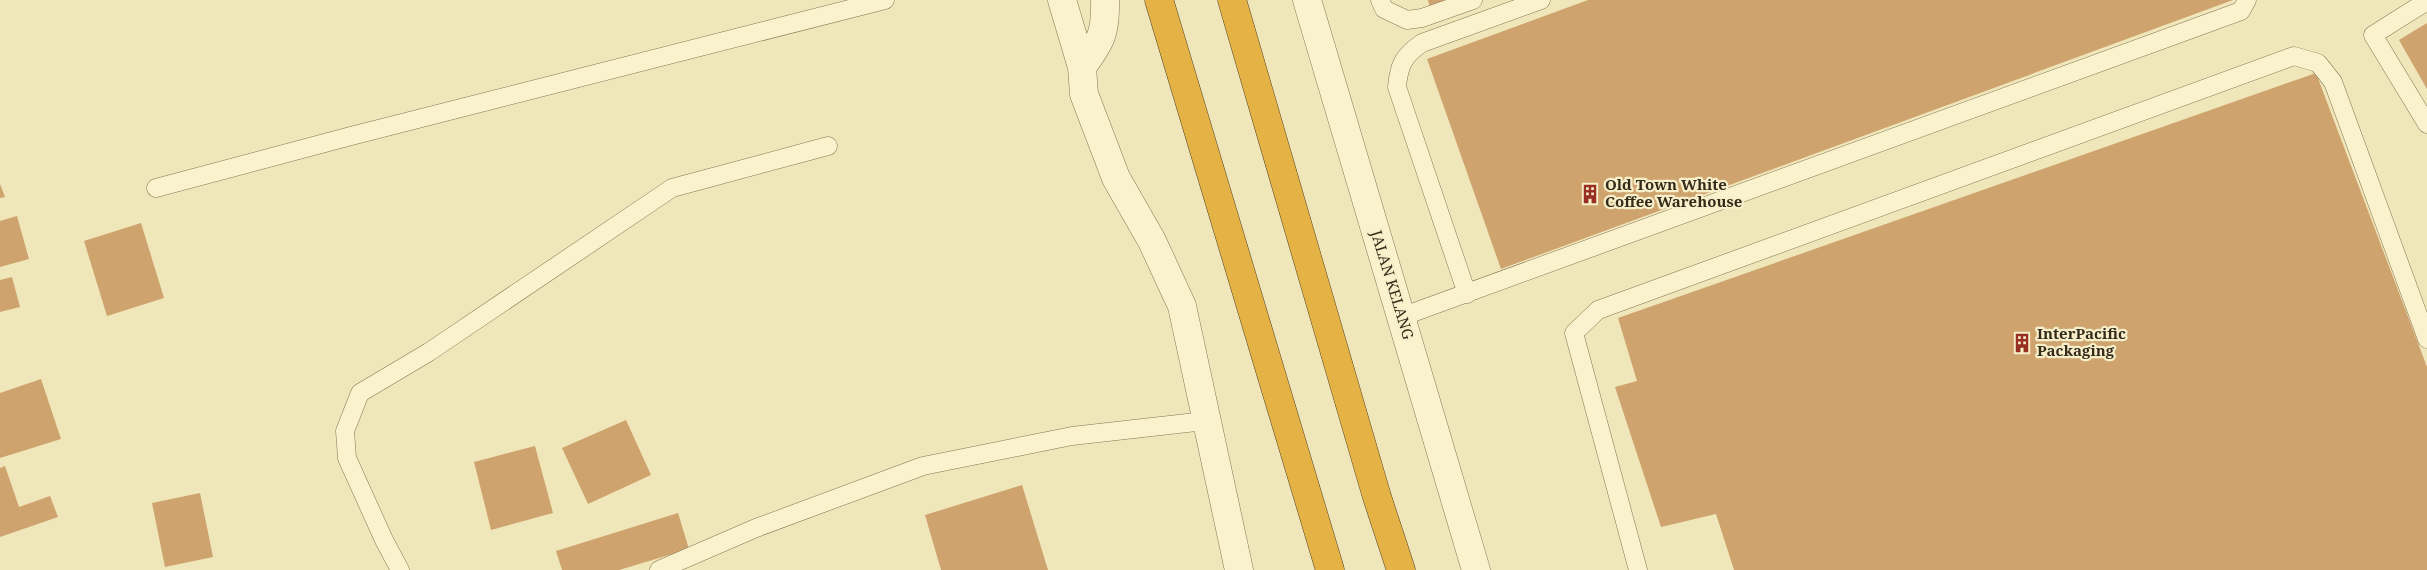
<svg xmlns="http://www.w3.org/2000/svg" width="2427" height="570" font-family="'Noto Serif',serif">
<style>
.building{fill:#cfa36e}
.lines{fill:none;stroke-linecap:round;stroke-linejoin:round}
.lane-casing{stroke:#867554;stroke-width:19}
.street-casing{stroke:#867554;stroke-width:29}
.highway-casing{stroke:#534229;stroke-width:29}
.lane{stroke:#faf2cd;stroke-width:18}
.street{stroke:#faf2cd;stroke-width:28}
.highway{stroke:#e4b245;stroke-width:28}
.labels{text-anchor:middle;stroke-width:4.5;stroke-linejoin:round;paint-order:stroke}
.poi-label{font-size:15px;font-weight:bold;fill:#342a1a;stroke:#f6efca;text-anchor:start}
.street-label{font-size:15px;fill:#342a1a;stroke:#f6efca}
</style>
<rect width="100%" height="100%" fill="#efe6ba"/>
<!-- building -->
<path class="building" d="M 1428,0 L 1448,0 L 1430,7 Z
M 1588,0 L 2233,0 L 1501,269 L 1427,59 Z
M 2427,23 L 2427,89 L 2399,40 Z
M 2316,73 L 2427,367 L 2427,570 L 1734,570 L 1716,514 L 1661,527 L 1615,387 L 1637,381 L 1618,318 Z
M 0,184 L 5,197 L 0,198 Z
M 17,216 L 29,259 L 0,267 L 0,221 Z
M 141,223 L 164,298 L 107,316 L 84,241 Z
M 12,277 L 20,307 L 0,312 L 0,280 Z
M 41,379 L 61,439 L 0,458 L 0,393 Z
M 626,420 L 651,475 L 588,504 L 562,448 Z
M 535,446 L 553,513 L 491,530 L 474,462 Z
M 5,466 L 19,507 L 50,496 L 58,517 L 0,537 L 0,468 Z
M 1022,485 L 1048,570 L 941,570 L 925,515 Z
M 200,493 L 213,557 L 165,567 L 152,503 Z
M 678,513 L 689,549 L 619,570 L 562,570 L 556,551 Z"/>
<g class="lines">
<defs>
<path id="lane" d="M 1380,0 L 1384,9 L 1407,20 L 1422,18 L 1473,0
M 2427,1 L 2373,35 L 2427,124
M 156,188 L 351,136 L 885,0
M 1467,294 L 1397,87 C 1399,65 1403,56 1422,43 L 1541,0
M 1401,317 L 2241,11 L 2247,0
M 400,570 L 384,540 L 347,458 L 345,431 L 360,393 L 429,352 L 672,188 L 828,146
M 659,570 L 756,528 L 923,466 L 1072,436 L 1205,421
M 1638,570 L 1574,333 L 1598,310 L 2294,56 L 2318,63 L 2333,82 L 2427,339"/>
<path id="street" d="M 1062,0 L 1082,67 L 1084,94 L 1116,178 L 1152,241 L 1182,306 L 1239,570
M 1307,0 L 1476,570
M 1082,67 C 1101,41 1106,33 1105,0"/>
<path id="highway" d="M 1159,0 L 1330,570
M 1232,0 L 1377,497 L 1401,570"/>
</defs>
<!-- lane casing -->
<use href="#lane" class="lane-casing"/>
<!-- street casing -->
<use href="#street" class="street-casing"/>
<!-- highway casing -->
<use href="#highway" class="highway-casing"/>
<!-- lane -->
<use href="#lane" class="lane"/>
<!-- street -->
<use href="#street" class="street"/>
<!-- highway -->
<use href="#highway" class="highway"/>
</g>
<!-- icons -->
<defs>
<symbol id="building-bare" viewBox="-9 -9 18 18"><path d="M-4-6H4V6H1V3H-1V6H-4ZM-2.5-4.3h1.7v1.8h-1.7ZM.8-4.3h1.7v1.8H.8ZM-2.5-1h1.7V.8h-1.7ZM.8-1h1.7V.8H.8Z" fill="#973022" stroke="#f6efca" stroke-width="2.5" paint-order="stroke"/></symbol>
</defs>
<g fill-rule="evenodd">
<use href="#building-bare" x="1576" y="180" width="28" height="28"/>
<use href="#building-bare" x="2008" y="329" width="28" height="28"/>
</g>
<g class="labels">
<!-- poi labels -->
<g class="poi-label">
<text x="1605" y="190">Old Town White<tspan x="1605" dy="17">Coffee Warehouse</tspan></text>
<text x="2037" y="339">InterPacific<tspan x="2037" dy="17">Packaging</tspan></text>
</g>
<!-- street labels -->
<g class="street-label">
<text transform="translate(1392 285) rotate(73)" y="5">JALAN KELANG</text>
</g>
</g>
</svg>
